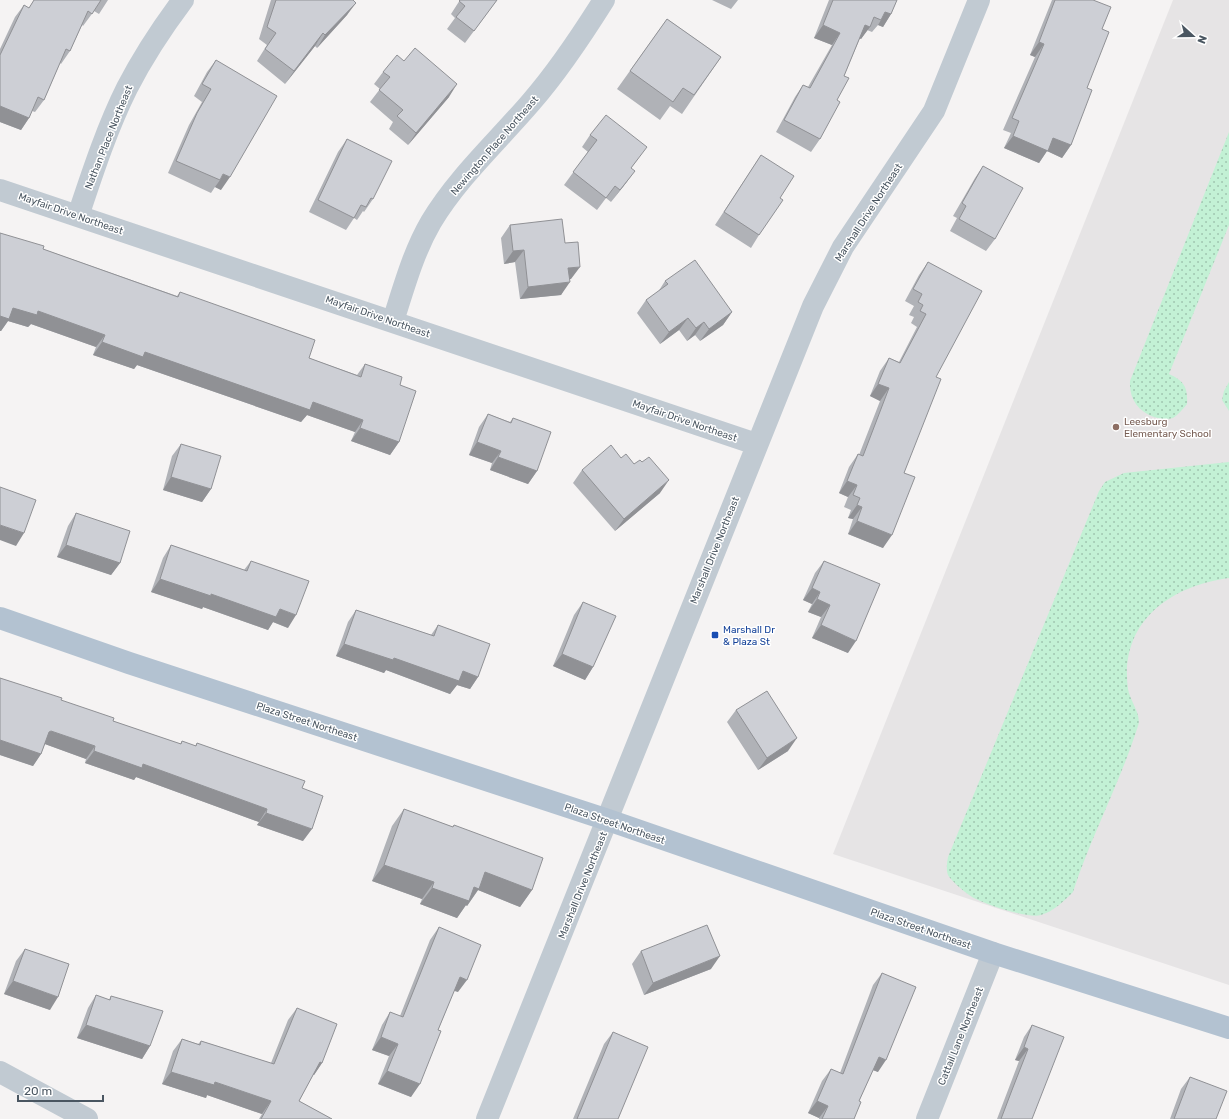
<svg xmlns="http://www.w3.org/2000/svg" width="1229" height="1119" font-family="Rubik,sans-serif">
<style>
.education{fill:#e6e4e5}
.grass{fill:url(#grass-dots)}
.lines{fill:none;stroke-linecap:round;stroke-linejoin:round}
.minor{stroke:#c1cad2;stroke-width:22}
.major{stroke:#b3c2d1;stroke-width:22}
.wall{fill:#b0b2b7}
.shaded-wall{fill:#909195}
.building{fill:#cdcfd5;stroke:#909195}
.education-dot{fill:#8d6e63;stroke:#fff;stroke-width:1.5}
.transit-dot{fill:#1a4fb4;stroke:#fff;stroke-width:1.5}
.labels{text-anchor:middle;stroke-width:3;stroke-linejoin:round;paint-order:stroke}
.street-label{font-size:10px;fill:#4a5661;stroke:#fff}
.education-label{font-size:10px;fill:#785e54;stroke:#fff;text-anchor:start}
.transit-label{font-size:10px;fill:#164399;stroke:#fff;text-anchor:start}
</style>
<defs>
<pattern id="grass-dots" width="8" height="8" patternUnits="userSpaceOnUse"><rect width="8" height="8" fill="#c3f1d5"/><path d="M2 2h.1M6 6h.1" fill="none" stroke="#a0c6b0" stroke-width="1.8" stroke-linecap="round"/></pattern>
</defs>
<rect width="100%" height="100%" fill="#f5f3f3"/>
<!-- education -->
<path class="education" d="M 1173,0 L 1229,0 L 1229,985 L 833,854 Z"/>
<!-- grass -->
<path class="grass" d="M 1229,132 L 1229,225 L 1169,374 C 1184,381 1188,387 1187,404 C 1183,409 1178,415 1173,418 C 1167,420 1160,419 1154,417 C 1138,411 1129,399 1130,381 Z
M 1229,382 L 1229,411 L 1222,400 L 1224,391 Z
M 1229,462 L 1229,578 C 1169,586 1119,623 1128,689 C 1130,701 1142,715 1138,726 C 1120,783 1091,836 1073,892 C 1063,902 1054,911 1041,915 C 1028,919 988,905 976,899 C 969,896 952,882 948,875 C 946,870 947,863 948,857 L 1099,491 L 1105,482 L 1124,473 Z"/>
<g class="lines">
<!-- minor -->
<path class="minor" d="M 0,190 L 756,444
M 78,216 C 92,174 107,128 127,88 C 143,57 162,28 183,0
M 393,321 C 404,287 413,253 431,222 C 458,177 498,141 532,101 C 559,70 582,35 604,0
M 0,1072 L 87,1119
M 487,1119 L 813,306 L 843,247 L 934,111 L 979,0
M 927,1119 L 993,953"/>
<!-- major -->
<path class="major" d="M 0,618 L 129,663 L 608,820 L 993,953 L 1229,1028"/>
</g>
<!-- wall -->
<path class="wall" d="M 34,0 L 108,0 L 99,14 L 94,11 L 83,26 L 82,25 L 70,51 L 61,64 L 60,63 L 44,100 L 35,112 L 32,111 L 29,118 L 21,130 L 0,122 L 0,49 L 15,17 L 24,5 L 29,8 Z
M 271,0 L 353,0 L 347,15 L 317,48 L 315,46 L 285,84 L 257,61 L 267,45 L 259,39 Z
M 460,0 L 497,0 L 465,43 L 447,29 L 455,18 L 451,14 Z
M 712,0 L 738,0 L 731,9 Z
M 829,0 L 897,0 L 891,14 L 883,27 L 878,25 L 872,32 L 867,30 L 861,39 L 860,38 L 844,76 L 837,100 L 820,139 L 811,152 L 776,132 L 795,97 L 803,85 L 808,87 L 832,45 L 814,38 Z
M 1052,0 L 1093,0 L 1102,29 L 1087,88 L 1071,145 L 1062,158 L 1047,151 L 1039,163 L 1004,148 L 1011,133 L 1003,130 L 1035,57 L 1030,55 Z
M 667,19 L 721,57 L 682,114 L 670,106 L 660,120 L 617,89 Z
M 216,60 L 221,190 L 215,187 L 211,193 L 168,173 L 189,125 L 202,102 L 194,96 L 207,72 Z
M 383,72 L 449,97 L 408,145 L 389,129 L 393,122 L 370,102 L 380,89 L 374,84 Z
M 590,135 L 638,159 L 631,168 L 626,183 L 611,202 L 606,198 L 597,210 L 564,185 L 588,152 L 582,147 Z
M 347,139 L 373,199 L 364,212 L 363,211 L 357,220 L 354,218 L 346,230 L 309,212 L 338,152 Z
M 761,155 L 780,198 L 759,235 L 751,248 L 715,225 Z
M 983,166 L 995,239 L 986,251 L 950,231 L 957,218 L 953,216 L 975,178 Z
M 510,225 L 565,243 L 571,279 L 569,279 L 561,295 L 520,299 L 515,262 L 504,264 L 501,238 Z
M 0,233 L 43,249 L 177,296 L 180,292 L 309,358 L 357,375 L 365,364 L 400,385 L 399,442 L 390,455 L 351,441 L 355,432 L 307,415 L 301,422 L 137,365 L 134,369 L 93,355 L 96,347 L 31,324 L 28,327 L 8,321 L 1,331 L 0,331 Z
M 928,262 L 936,377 L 904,473 L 883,548 L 848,534 L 853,519 L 848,518 L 851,510 L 844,507 L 848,497 L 839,493 L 849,467 L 858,454 L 859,455 L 880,401 L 870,396 L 880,371 L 889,358 L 899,362 L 917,327 L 911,323 L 914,317 L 909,315 L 914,306 L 905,301 L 919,275 Z
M 665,281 L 732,312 L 723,325 L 700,341 L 695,335 L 687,341 L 679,330 L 660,344 L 637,313 L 646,300 L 658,292 Z
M 488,414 L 510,422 L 513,418 L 537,471 L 528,484 L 490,470 L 492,463 L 469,455 L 479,427 Z
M 181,444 L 211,489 L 202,502 L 163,490 L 172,456 Z
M 621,458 L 634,464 L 642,462 L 660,493 L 615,531 L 573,483 L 582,470 Z
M 76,513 L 120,563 L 111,575 L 57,557 L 68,526 Z
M 171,545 L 244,570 L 251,561 L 288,628 L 273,622 L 268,630 L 203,607 L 202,609 L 151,592 L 163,558 Z
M 824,561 L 848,653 L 812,638 L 821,617 L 808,612 L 812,604 L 803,600 L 815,573 Z
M 583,602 L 593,667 L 585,680 L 553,666 L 574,615 Z
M 356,610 L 431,635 L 438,625 L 478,677 L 470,689 L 457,685 L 450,694 L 386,670 L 384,673 L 336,656 L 348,622 Z
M 0,678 L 113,721 L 180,744 L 182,741 L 195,746 L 197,743 L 302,788 L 303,841 L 257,825 L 259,822 L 136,777 L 134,780 L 85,763 L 86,759 L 45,744 L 41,754 L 33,766 L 0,755 Z
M 736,710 L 788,751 L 758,770 L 727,722 Z
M 404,809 L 453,827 L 454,825 L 532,890 L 520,907 L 478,890 L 467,906 L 466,905 L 457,918 L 420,904 L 422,899 L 372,881 L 392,826 Z
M 439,927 L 458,992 L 454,991 L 411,1097 L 378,1084 L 389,1056 L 372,1050 L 382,1025 L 390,1012 L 400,1016 L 430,940 Z
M 25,949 L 50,1010 L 4,994 L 16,961 Z
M 641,951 L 711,969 L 644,995 L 632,964 Z
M 882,973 L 878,1072 L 873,1070 L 859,1101 L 854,1119 L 819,1119 L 819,1118 L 808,1113 L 822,1081 L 831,1069 L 840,1073 L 873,985 Z
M 96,995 L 109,1000 L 111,996 L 150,1046 L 142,1059 L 77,1038 L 88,1008 Z
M 297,1008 L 322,1063 L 314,1075 L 313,1075 L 299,1101 L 332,1119 L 259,1119 L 262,1114 L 207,1095 L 206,1098 L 162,1084 L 173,1051 L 182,1039 L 198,1044 L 201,1041 L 271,1063 L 288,1020 Z
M 1032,1025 L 1032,1119 L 997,1119 L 1019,1061 L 1015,1060 L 1024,1037 Z
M 613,1032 L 618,1119 L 573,1119 L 604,1044 Z
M 1190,1077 L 1216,1119 L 1170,1119 L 1181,1089 Z"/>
<!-- shaded-wall -->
<path class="shaded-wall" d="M 356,3 L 347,15 L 317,48 L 325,35 Z
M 885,12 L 891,14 L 883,27 L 878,25 L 881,20 Z
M 823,25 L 840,33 L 832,45 L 814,38 Z
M 865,25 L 870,27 L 861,39 L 857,37 Z
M 323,33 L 315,46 L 285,84 L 294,71 Z
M 1039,42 L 1044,44 L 1035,57 L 1030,55 Z
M 457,84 L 449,97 L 408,145 L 416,133 Z
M 0,106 L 29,118 L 21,130 L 0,122 Z
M 1013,136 L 1053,138 L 1071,145 L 1062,158 L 1047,151 L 1039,163 L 1004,148 Z
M 635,171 L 626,183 L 611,202 L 620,190 Z
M 223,174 L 230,177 L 221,190 L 215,187 L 220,180 Z
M 524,250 L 515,262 L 504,264 L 513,251 Z
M 580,267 L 571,279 L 559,280 L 568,268 Z
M 570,282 L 561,295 L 520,299 L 528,287 Z
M 13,308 L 38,311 L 105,335 L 96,347 L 31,324 L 28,327 L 8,321 L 1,331 L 0,331 L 0,316 Z
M 732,312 L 723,325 L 700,341 L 709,329 Z
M 688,318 L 679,330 L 660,344 L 669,332 Z
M 704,322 L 695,335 L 687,341 L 696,328 Z
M 102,342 L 145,352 L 313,402 L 363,420 L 355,432 L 307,415 L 301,422 L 137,365 L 134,369 L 93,355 Z
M 878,384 L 889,388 L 880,401 L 870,396 Z
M 360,428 L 399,442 L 390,455 L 351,441 Z
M 477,442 L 501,451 L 492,463 L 469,455 Z
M 498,457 L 537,471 L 528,484 L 490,470 Z
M 171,477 L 211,489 L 202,502 L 163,490 Z
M 669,480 L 660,493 L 615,531 L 624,519 Z
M 847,481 L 857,485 L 848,497 L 839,493 Z
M 857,505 L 862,507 L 853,519 L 848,518 Z
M 857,521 L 892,535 L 883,548 L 848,534 Z
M 0,525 L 24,533 L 16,546 L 0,540 Z
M 66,545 L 120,563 L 111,575 L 57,557 Z
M 160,579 L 211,594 L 280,609 L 296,615 L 288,628 L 273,622 L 268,630 L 203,607 L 202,609 L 151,592 Z
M 812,588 L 820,592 L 812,604 L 803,600 Z
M 817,599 L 830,605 L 821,617 L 808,612 Z
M 821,625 L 856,641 L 848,653 L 812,638 Z
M 344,644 L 394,658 L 463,671 L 478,677 L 470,689 L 457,685 L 450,694 L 386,670 L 384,673 L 336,656 Z
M 562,654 L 593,667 L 585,680 L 553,666 Z
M 51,731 L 95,746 L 86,759 L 42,743 L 49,732 Z
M 797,738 L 788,751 L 758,770 L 767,758 Z
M 0,740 L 41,754 L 33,766 L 0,755 Z
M 94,751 L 143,764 L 267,809 L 259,822 L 136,777 L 134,780 L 85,763 Z
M 266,813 L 312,829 L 303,841 L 257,825 Z
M 384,865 L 434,882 L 422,899 L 372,881 Z
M 485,872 L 532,890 L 520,907 L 478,890 L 467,906 L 466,905 L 457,918 L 420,904 L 432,888 L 474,887 Z
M 720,956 L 711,969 L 644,995 L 653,983 Z
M 460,977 L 467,980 L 458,992 L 451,989 Z
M 13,981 L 58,997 L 50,1010 L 4,994 Z
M 86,1025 L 150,1046 L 142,1059 L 77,1038 Z
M 381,1037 L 398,1044 L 389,1056 L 372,1050 Z
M 1024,1047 L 1028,1049 L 1019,1061 L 1015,1060 Z
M 879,1057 L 886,1060 L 878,1072 L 870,1069 Z
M 320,1062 L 322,1063 L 314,1075 L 311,1074 Z
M 387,1071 L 420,1084 L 411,1097 L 378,1084 Z
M 171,1072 L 215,1082 L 271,1101 L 262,1114 L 207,1095 L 206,1098 L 162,1084 Z
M 817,1101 L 828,1106 L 819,1118 L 808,1113 Z"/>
<!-- building -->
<path class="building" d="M 34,0 L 101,0 L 92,14 L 88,11 L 70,51 L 66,49 L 44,100 L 38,97 L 29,118 L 0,106 L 0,55 L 24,5 L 29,8 Z
M 276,0 L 353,0 L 356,3 L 325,35 L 323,33 L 294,71 L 265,49 L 276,33 L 267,27 Z
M 460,0 L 497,0 L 474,31 L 456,17 L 465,6 L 459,1 Z
M 833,0 L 897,0 L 891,14 L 885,12 L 881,20 L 874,17 L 870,27 L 865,25 L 844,76 L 849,78 L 837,100 L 840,102 L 820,139 L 784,120 L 803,85 L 810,88 L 840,33 L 823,25 Z
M 1055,0 L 1093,0 L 1111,7 L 1102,29 L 1109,32 L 1087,88 L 1092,90 L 1071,145 L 1053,138 L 1048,151 L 1013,136 L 1019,121 L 1012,118 L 1044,44 L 1039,42 Z
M 667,19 L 721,57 L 694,95 L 683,88 L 673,102 L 630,71 Z
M 415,48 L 457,84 L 416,133 L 397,116 L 403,110 L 379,90 L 390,77 L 383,72 L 397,55 L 404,61 Z
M 216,60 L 277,96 L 230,177 L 223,174 L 220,180 L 176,161 L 197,113 L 211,89 L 202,84 Z
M 606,115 L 647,147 L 631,168 L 635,171 L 620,190 L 615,186 L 606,198 L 573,172 L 597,140 L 590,135 Z
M 347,139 L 392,161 L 373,199 L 371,198 L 366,207 L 361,205 L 354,218 L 318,200 Z
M 761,155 L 794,176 L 780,198 L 783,200 L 759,235 L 724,212 Z
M 983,166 L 1023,188 L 995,239 L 959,219 L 966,206 L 962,203 Z
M 562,219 L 565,243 L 578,242 L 580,267 L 568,268 L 570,282 L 528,287 L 524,250 L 513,251 L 510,225 Z
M 0,233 L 44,246 L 43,249 L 178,297 L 180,292 L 315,340 L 309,358 L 361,377 L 365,364 L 402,377 L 400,385 L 416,391 L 399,442 L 360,428 L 363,420 L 313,402 L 310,410 L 145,352 L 143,357 L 102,342 L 105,335 L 38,311 L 37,315 L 13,308 L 9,319 L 0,316 Z
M 695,260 L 732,312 L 709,329 L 704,322 L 696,328 L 688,318 L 669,332 L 646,300 L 668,284 L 665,281 Z
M 928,262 L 982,291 L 936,377 L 941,379 L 904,473 L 915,477 L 892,535 L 857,521 L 862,507 L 857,505 L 860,498 L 853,495 L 857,485 L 847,481 L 858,454 L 863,456 L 889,388 L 878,384 L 889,358 L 900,363 L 926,314 L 920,311 L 923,305 L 918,302 L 922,294 L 913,289 Z
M 488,414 L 511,423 L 513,418 L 551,432 L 537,471 L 498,457 L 501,451 L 477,442 Z
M 181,444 L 221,456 L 211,489 L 171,477 Z
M 611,445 L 621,458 L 626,454 L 634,464 L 640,460 L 642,462 L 649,457 L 669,480 L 624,519 L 582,470 Z
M 0,487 L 36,500 L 24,533 L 0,525 Z
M 76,513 L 130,531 L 120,563 L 66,545 Z
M 171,545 L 247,571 L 251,561 L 309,581 L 296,615 L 280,609 L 276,617 L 211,594 L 211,596 L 160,579 Z
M 824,561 L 880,584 L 856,641 L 821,625 L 830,605 L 817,599 L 820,592 L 812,588 Z
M 583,602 L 616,616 L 593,667 L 562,654 Z
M 356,610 L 434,636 L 438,625 L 490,644 L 478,677 L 463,671 L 459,681 L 394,658 L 393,660 L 344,644 Z
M 0,678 L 62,698 L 61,700 L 114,718 L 113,721 L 181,744 L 182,741 L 196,746 L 197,743 L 305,781 L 302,788 L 323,796 L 312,829 L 266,813 L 267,809 L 143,764 L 142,768 L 94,751 L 95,746 L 51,731 L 49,732 L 41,754 L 0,740 Z
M 767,691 L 797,738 L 767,758 L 736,710 Z
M 404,809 L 453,827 L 454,825 L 543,858 L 532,890 L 485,872 L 479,889 L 474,887 L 469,901 L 432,888 L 434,882 L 384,865 Z
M 707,925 L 720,956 L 653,983 L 641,951 Z
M 439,927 L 481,945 L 467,980 L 460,977 L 438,1030 L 441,1031 L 420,1084 L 387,1071 L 398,1044 L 381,1037 L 390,1012 L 403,1017 Z
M 25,949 L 69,964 L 58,997 L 13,981 Z
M 882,973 L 916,987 L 886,1060 L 879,1057 L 859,1101 L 861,1102 L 854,1119 L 822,1119 L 828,1106 L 817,1101 L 831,1069 L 843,1074 Z
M 96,995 L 110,1000 L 111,996 L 163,1011 L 150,1046 L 86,1025 Z
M 297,1008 L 337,1024 L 322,1063 L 320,1062 L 299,1101 L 332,1119 L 261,1119 L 271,1101 L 215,1082 L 214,1085 L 171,1072 L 182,1039 L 200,1045 L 201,1041 L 274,1064 Z
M 1032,1025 L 1064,1037 L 1032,1119 L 1001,1119 L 1012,1090 L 1028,1049 L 1024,1047 Z
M 613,1032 L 648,1047 L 618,1119 L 577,1119 Z
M 1190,1077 L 1227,1091 L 1216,1119 L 1174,1119 Z"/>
<!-- markers -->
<circle class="education-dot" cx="1116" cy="427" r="4"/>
<rect class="transit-dot" x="711" y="631" width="8" height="8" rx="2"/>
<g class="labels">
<!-- street labels -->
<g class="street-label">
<text transform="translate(108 137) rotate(-68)" y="4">Nathan Place Northeast</text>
<text transform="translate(494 145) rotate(-49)" y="4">Newington Place Northeast</text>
<text transform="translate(868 212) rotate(-57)" y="4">Marshall Drive Northeast</text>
<text transform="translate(71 213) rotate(19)" y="4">Mayfair Drive Northeast</text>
<text transform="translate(378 316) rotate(19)" y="4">Mayfair Drive Northeast</text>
<text transform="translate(685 420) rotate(19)" y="4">Mayfair Drive Northeast</text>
<text transform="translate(714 550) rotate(-68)" y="4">Marshall Drive Northeast</text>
<text transform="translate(307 721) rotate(18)" y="4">Plaza Street Northeast</text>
<text transform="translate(615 823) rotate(19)" y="4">Plaza Street Northeast</text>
<text transform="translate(582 885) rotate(-68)" y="4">Marshall Drive Northeast</text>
<text transform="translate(921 928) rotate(19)" y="4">Plaza Street Northeast</text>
<text transform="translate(960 1036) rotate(-68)" y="4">Cattail Lane Northeast</text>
</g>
<!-- education labels -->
<g class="education-label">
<text x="1124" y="425">Leesburg<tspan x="1124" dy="12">Elementary School</tspan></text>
</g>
<!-- transit labels -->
<g class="transit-label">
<text x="723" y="633">Marshall Dr<tspan x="723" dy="12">&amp; Plaza St</tspan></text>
</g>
</g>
<!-- north arrow -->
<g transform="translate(1193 36) rotate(111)" stroke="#ffffff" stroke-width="3" paint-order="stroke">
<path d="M0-3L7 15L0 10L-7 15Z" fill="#4a5661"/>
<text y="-6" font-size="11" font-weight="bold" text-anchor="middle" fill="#4a5661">N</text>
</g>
<!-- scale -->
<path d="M18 1095v6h85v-6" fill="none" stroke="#4a5661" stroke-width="2"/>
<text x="24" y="1095" font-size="12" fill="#4a5661" stroke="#ffffff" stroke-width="3" paint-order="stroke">20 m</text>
</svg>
